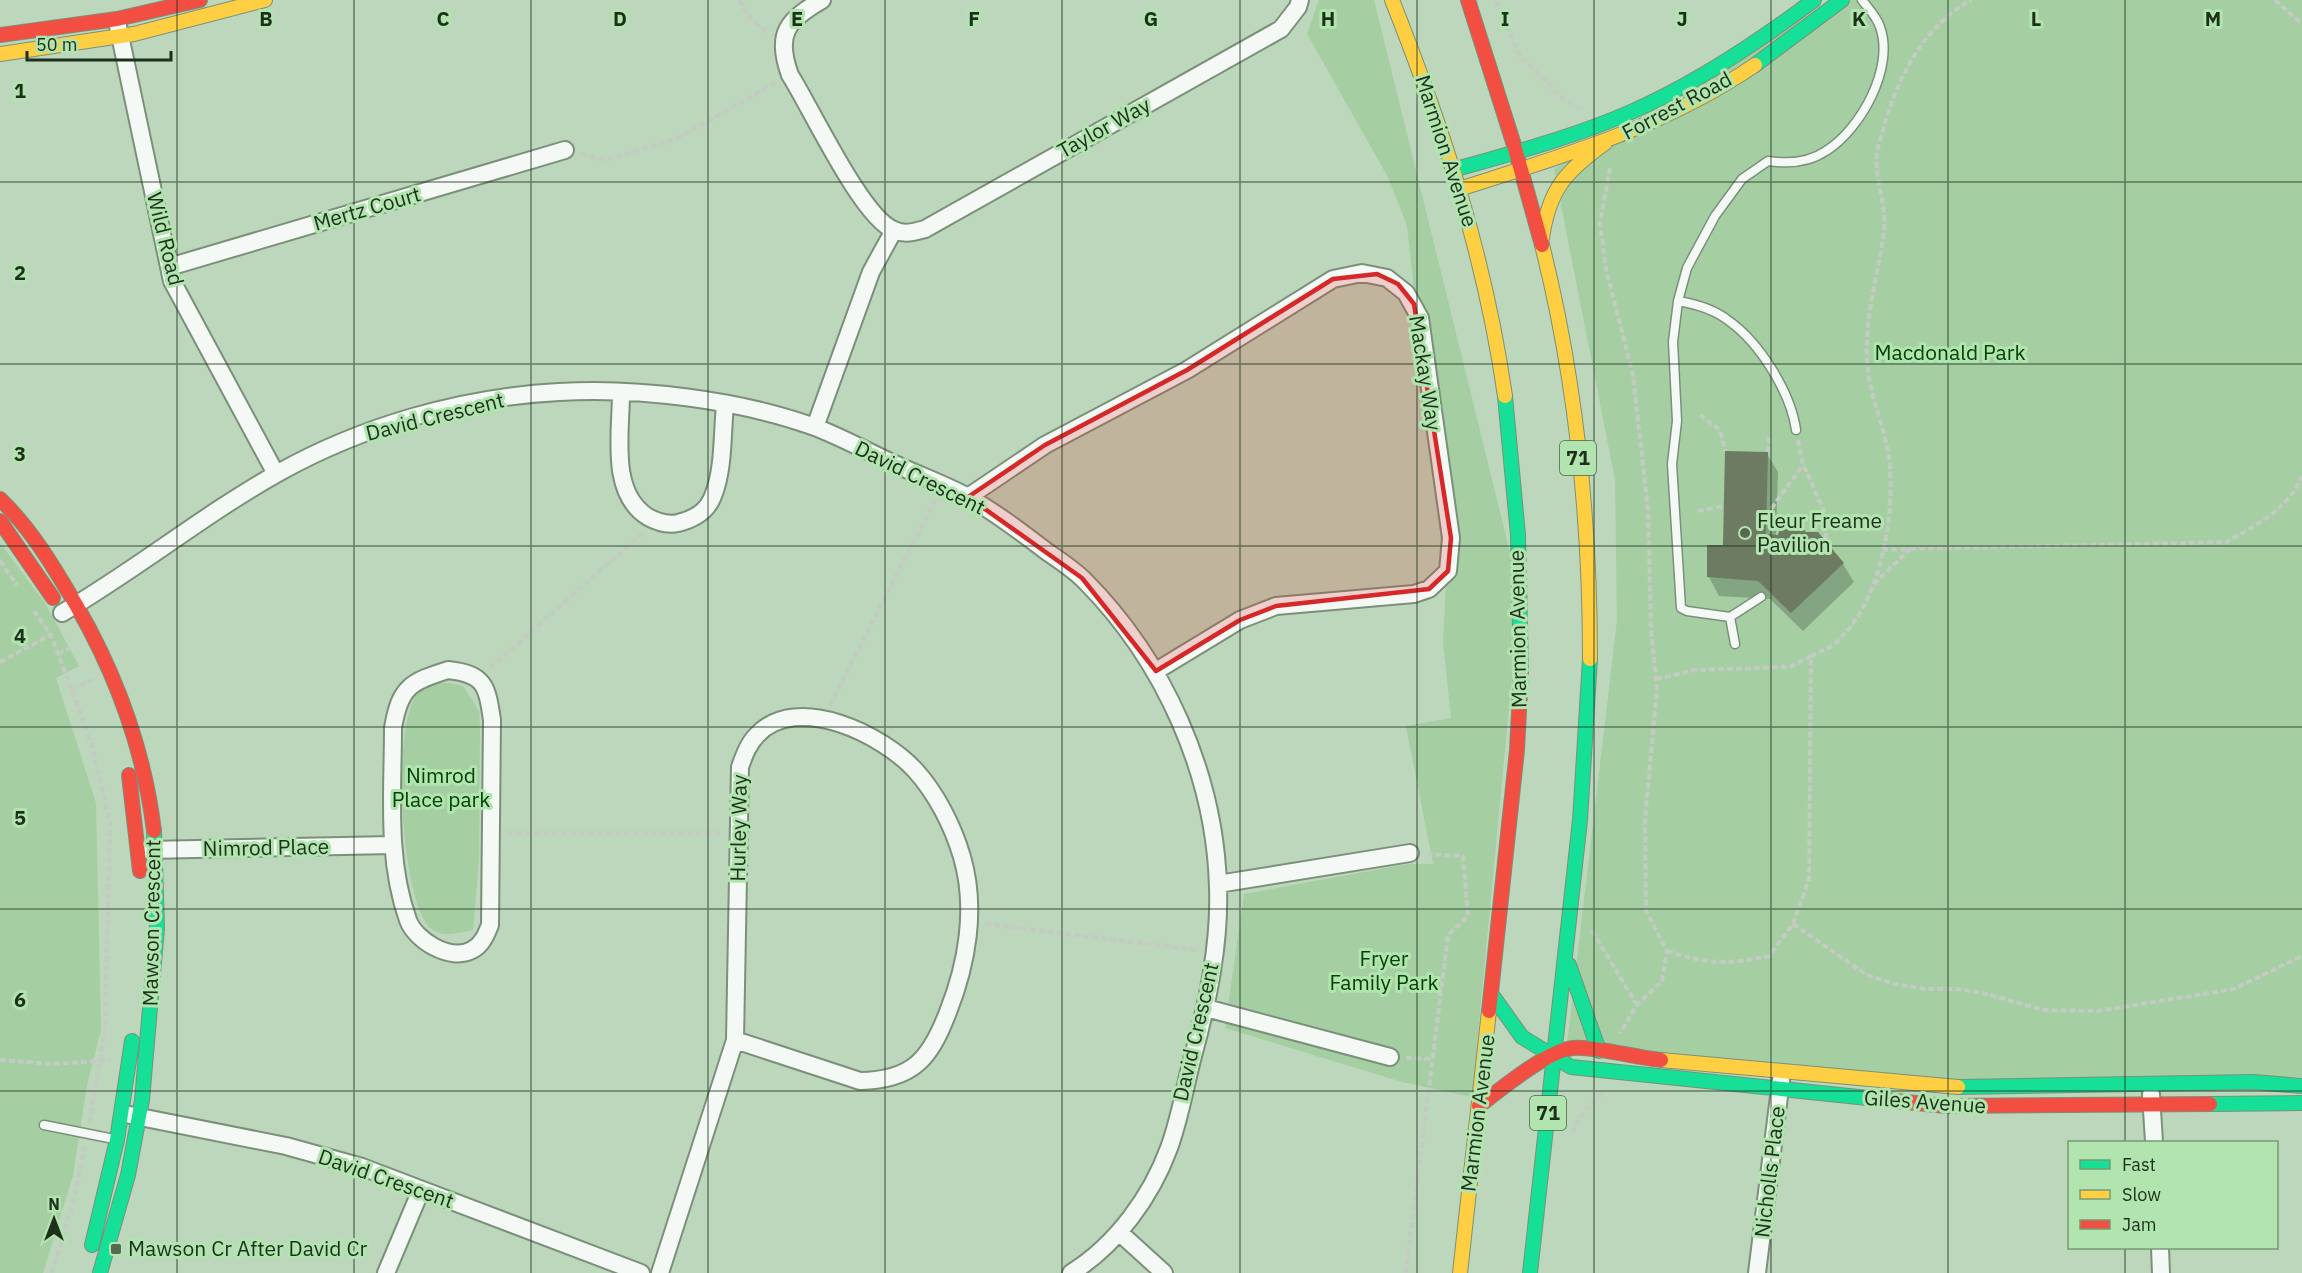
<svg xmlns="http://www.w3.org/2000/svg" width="2302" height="1273" font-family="'IBM Plex Sans',sans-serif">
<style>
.green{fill:#a5cfa3}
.shadow{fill:#0003}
.building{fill:#6c7b61}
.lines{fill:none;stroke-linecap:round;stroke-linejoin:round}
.lane-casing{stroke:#7b907a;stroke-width:11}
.street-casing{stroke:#7b907a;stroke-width:20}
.fast-casing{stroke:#7b907a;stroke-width:16}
.slow-casing{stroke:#7b907a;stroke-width:16}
.jam-casing{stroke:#7b907a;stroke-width:16}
.path{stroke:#c3cbc3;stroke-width:4;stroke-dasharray:6 3;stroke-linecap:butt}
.lane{stroke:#f5f9f5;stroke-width:8}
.street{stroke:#f5f9f5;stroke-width:16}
.fast{stroke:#16e098;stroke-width:14}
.slow{stroke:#ffcf43;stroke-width:14}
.jam{stroke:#f24e42;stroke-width:14}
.marked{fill:#d62828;fill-opacity:0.2;stroke:#d62828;stroke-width:4.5;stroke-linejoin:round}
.grid{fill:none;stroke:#1c301b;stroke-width:1.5;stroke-opacity:0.55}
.poi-dot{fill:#546a53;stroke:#b1e4ae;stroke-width:2}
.labels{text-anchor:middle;stroke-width:6;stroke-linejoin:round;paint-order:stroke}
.shield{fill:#b1e4ae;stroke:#496647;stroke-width:1.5}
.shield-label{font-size:20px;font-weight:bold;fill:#1c301b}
.street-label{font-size:21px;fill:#1c301b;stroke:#b1e4ae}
.park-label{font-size:21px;fill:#034306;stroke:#b1e4ae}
.poi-label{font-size:21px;fill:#1c301b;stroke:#b1e4ae;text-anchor:start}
.grid-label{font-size:20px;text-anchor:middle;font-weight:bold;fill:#1c301b;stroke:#b1e4ae;stroke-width:6;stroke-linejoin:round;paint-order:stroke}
</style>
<rect width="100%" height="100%" fill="#bcd7bb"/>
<!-- green -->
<path class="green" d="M 1319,0 L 1374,0 L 1520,593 L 1472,1097 L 1402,1082 L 1225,1028 L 1244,894 L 1407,864 L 1433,864 L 1406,726 L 1451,718 L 1443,642 L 1446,582 L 1407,226 L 1389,179 L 1307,34 Z
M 1836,0 L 2302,0 L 2302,1077 L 1940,1080 L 1567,1044 L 1617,620 L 1615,480 L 1554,169 Z
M 0,543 L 45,603 L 79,666 L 56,678 L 96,803 L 101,1030 L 87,1085 L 73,1175 L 43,1273 L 0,1273 Z
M 450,683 L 463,686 L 479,711 L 480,729 L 479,859 L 473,930 C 459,932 446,938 433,930 C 400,909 390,715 420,691 C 429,683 439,683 450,683 Z"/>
<!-- shadow -->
<path class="shadow" d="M 1767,454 L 1778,472 L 1776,536 L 1843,564 L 1854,582 L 1803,631 L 1770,599 L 1719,596 L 1709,577 Z"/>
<!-- building -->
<path class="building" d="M 1725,451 L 1768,452 L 1766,534 L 1778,535 L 1781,524 L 1799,524 L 1806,532 L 1818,532 L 1844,563 L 1791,613 L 1758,581 L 1707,577 L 1707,545 L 1723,545 Z"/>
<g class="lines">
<defs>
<path id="lane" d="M 1678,301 C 1696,304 1714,309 1729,321 C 1760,343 1791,393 1796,430
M 1761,597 L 1730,617 L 1687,611 L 1681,608 L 1672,464 L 1677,421 L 1673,342 L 1678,301 L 1687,268 L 1715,216 L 1742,179 L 1768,161 C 1788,164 1808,163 1826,151 C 1860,130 1895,68 1880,27 C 1877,17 1868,8 1862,0
M 1730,617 L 1735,644
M 44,1125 L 114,1139"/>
<path id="street" d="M 822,0 C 787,20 775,34 790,75 C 811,108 862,218 894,230 C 905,235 914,232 925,229 L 1281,29 L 1298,7 L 1300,0
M 118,26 L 172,281 L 276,474
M 169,267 L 565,150
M 621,393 C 621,432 609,493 648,517 C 657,522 668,525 678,523 C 694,519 707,512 713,496 C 724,469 722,434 725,405
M 815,427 L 871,272 L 894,230
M 968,497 L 1045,445 L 1187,370 L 1333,279 L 1362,273 L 1387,278 L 1406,293 L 1420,318 L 1451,538 L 1448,571 L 1429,589 L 1414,594 L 1276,606 L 1240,620 L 1156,671
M 62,613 C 136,570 203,515 278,473 C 362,426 462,397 559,392 C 636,387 739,400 812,426 C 842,437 870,453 899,466 C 921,476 946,485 968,497 C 995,512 1021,532 1046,551 C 1059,560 1073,569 1084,580 C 1164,660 1215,774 1218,887 C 1220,944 1208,1001 1193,1056 C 1185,1086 1180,1118 1169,1148 C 1151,1197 1116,1245 1071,1273
M 448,670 C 485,674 487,686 492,720 L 490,925 C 486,935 482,945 472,950 C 450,962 415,940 408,920 C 386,859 393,791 393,728 C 400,686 411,682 448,670 Z
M 148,850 L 393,845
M 1218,884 L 1410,853
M 1206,1008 L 1390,1057
M 2151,1094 L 2154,1142
M 130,1115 L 286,1146 L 362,1167 L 641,1273
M 1120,1233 L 1164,1273
M 2160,1248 L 2161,1273
M 386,1273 L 421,1190
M 660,1273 L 735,1040 L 740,767 C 744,756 748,744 757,735 C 797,692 883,735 915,770 C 936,793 953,826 962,857 C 977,908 967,964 948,1012 C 930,1059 913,1080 860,1081 L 735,1040
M 1757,1273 L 1781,1080"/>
<path id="fast" d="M 1755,65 L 1842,0
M 1453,170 C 1513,153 1574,137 1631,112 C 1697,83 1757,43 1814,0
M 1505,396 L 1518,535 L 1521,673
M 1569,965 L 1599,1051
M 1492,995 L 1522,1037 L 1571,1067 L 1887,1100
M 1958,1087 L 2253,1082 L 2302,1086
M 2210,1104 L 2302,1103
M 92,1245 L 117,1140 L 132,1041
M 100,1273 L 128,1175 L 142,1100 L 157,928 L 154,831
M 1530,1273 L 1580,820 L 1590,659"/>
<path id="slow" d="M 1392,0 C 1444,131 1485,257 1505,396
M 0,54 L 134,34 L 265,0
M 1459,189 C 1563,156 1664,127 1755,65
M 1542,238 C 1549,189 1566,171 1605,143
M 1542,245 C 1576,380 1590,520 1590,659
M 1661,1060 L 1958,1087
M 1460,1273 L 1489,1011"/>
<path id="jam" d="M 1468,0 L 1514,145 L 1542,245
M 0,35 L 117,19 L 200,0
M 0,499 C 26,524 45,553 63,583 C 111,660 143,741 154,831
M 0,521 L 53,598
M 129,775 L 140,871
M 1489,1011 L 1517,750 L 1521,673
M 1887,1100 L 1946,1106 L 2210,1104
M 1479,1106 C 1499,1090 1548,1050 1573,1048 C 1595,1046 1637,1058 1661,1060"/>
</defs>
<!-- lane casing -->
<use href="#lane" class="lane-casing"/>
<!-- street casing -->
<use href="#street" class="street-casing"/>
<!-- fast casing -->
<use href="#fast" class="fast-casing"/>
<!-- slow casing -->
<use href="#slow" class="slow-casing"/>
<!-- jam casing -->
<use href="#jam" class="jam-casing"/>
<!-- path -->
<path class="path" d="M 739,0 L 750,18 L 768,33
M 2275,0 L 2302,24
M 1496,1 L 1520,56 L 1563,98 L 1582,110
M 581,154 L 606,160 L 676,139 L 777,82
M 1610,168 L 1600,223 L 1606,269 L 1633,375 L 1648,509 L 1651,629 L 1657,688 L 1645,820 L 1646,911 L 1667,951 L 1662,981 L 1637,1005 L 1620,1033
M 1700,415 L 1720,430 L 1725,451
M 1798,440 L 1803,464 L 1828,520 L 1825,540
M 1768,452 L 1769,435
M 1698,511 L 1724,506
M 1766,516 L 1803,465
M 1910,549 L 2226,542 C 2255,526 2290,508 2302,476
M 0,561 L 17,585
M 1874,584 L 1910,549 L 1883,550
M 34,611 L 51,635 L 72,690 L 92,746 L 110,822 L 105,1028 L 90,1122
M 58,654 L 70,648
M 0,662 L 51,635
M 490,668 L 644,532
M 1656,679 L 1695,670 L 1790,667 L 1811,656
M 72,690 L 93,679
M 830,705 L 936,498
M 507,833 L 722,833
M 985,924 L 1198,950
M 1793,924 L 1867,975 L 1894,984 L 1926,989 L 1959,989 L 1983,993 L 2043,1010 L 2098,1011 L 2234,989 L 2302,956
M 1592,931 L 1637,1005
M 1667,951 C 1708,964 1726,965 1769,956 L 1793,924 L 1809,879 L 1811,656 C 1819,652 1829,649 1835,643 C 1881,605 1896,514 1889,458 C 1885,428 1871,399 1868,370 C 1862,323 1879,275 1884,230 C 1887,204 1874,180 1877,154 C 1878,144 1883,133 1885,123 C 1900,73 1925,26 1971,0
M 1406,1058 L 1432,1059
M 0,1060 L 53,1064 L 110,1060
M 1571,1133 L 1584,1112 L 1603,1092
M 52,1273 L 73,1203 L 85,1147
M 1406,1273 L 1448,935 L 1468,916 L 1463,856 L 1427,854"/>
<!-- lane -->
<use href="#lane" class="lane"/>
<!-- street -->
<use href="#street" class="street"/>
<!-- fast -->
<use href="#fast" class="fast"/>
<!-- slow -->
<use href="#slow" class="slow"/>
<!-- jam -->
<use href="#jam" class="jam"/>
</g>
<!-- marked area -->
<path class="marked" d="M 1377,274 L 1398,284 L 1414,304 L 1451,538 L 1448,571 L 1429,589 L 1276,606 L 1240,620 L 1156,671 L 1082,578 L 968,497 L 1045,445 L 1187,370 L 1333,279 Z"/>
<!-- grid -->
<path class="grid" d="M 177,0 L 177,1273M 354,0 L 354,1273M 531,0 L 531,1273M 708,0 L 708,1273M 885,0 L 885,1273M 1062,0 L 1062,1273M 1240,0 L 1240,1273M 1417,0 L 1417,1273M 1594,0 L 1594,1273M 1771,0 L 1771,1273M 1948,0 L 1948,1273M 2125,0 L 2125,1142M 0,182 L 2302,182M 0,364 L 2302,364M 0,546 L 2302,546M 0,727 L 2302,727M 0,909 L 2302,909M 0,1091 L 2302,1091M 2125,1248 L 2125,1273"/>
<!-- markers -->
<g class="poi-dot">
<circle cx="1745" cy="533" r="6"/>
<rect x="110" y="1243" width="12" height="12" rx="3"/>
</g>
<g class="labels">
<!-- shield labels -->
<g class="shield">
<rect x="1560" y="441" width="36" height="34" rx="4.5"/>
<rect x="1530" y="1096" width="36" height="34" rx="4.5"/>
</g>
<g class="shield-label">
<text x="1578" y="465">71</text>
<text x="1548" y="1120">71</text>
</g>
<!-- street labels -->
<g class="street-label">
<text transform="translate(1677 106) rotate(-28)" y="7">Forrest Road</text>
<text transform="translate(1104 128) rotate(-29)" y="7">Taylor Way</text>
<text transform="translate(1446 151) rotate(72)" y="7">Marmion Avenue</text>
<text transform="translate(367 209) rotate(-16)" y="7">Mertz Court</text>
<text transform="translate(165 239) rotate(76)" y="7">Wild Road</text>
<text transform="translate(1425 373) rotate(81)" y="7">Mackay Way</text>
<text transform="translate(435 417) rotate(-14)" y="7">David Crescent</text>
<text transform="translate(920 478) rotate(26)" y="7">David Crescent</text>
<text transform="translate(1518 629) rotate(-91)" y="7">Marmion Avenue</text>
<text transform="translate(739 828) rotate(-89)" y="7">Hurley Way</text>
<text transform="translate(266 848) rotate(-1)" y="7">Nimrod Place</text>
<text transform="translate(152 923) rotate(-89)" y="7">Mawson Crescent</text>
<text transform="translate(1196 1032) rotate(-77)" y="7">David Crescent</text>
<text transform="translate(1925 1102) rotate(4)" y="7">Giles Avenue</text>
<text transform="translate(1478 1113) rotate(-83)" y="7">Marmion Avenue</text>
<text transform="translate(1770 1172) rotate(-83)" y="7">Nicholls Place</text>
<text transform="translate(386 1179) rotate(19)" y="7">David Crescent</text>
</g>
<!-- park labels -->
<g class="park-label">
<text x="1950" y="360">Macdonald Park</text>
<text x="441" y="783">Nimrod<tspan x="441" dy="24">Place park</tspan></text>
<text x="1384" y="966">Fryer<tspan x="1384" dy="24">Family Park</tspan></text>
</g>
<!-- poi labels -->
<g class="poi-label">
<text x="1757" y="528">Fleur Freame<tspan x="1757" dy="24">Pavilion</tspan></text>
<text x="128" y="1256">Mawson Cr After David Cr</text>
</g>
</g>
<g class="grid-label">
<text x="266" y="26">B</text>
<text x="443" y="26">C</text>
<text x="620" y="26">D</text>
<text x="797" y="26">E</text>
<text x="974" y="26">F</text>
<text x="1151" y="26">G</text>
<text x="1328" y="26">H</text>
<text x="1505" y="26">I</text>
<text x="1682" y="26">J</text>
<text x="1859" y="26">K</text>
<text x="2036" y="26">L</text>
<text x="2213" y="26">M</text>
<text x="20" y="98">1</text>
<text x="20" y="280">2</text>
<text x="20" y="461">3</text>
<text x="20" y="643">4</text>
<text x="20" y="825">5</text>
<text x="20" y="1007">6</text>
</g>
<!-- legend -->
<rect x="2068" y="1141" width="210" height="108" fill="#b1e4ae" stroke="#759c73" stroke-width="1.5"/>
<rect x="2080" y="1160" width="30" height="9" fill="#16e098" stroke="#759c73" stroke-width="1.5"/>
<text x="2122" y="1171" font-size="18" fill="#1c301b">Fast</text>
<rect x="2080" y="1190" width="30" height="9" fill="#ffcf43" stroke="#759c73" stroke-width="1.5"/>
<text x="2122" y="1201" font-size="18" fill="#1c301b">Slow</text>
<rect x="2080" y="1220" width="30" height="9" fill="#f24e42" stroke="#759c73" stroke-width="1.5"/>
<text x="2122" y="1231" font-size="18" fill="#1c301b">Jam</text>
<!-- north arrow -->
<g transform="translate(54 1219)" stroke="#b1e4ae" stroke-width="4.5" paint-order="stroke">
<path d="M0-4.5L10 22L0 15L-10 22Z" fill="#1c301b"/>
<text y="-9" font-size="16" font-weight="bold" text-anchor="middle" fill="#1c301b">N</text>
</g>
<!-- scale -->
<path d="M27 51v9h144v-9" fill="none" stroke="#1c301b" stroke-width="3"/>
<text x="36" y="51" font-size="18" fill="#1c301b" stroke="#b1e4ae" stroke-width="4.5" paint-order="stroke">50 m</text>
</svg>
